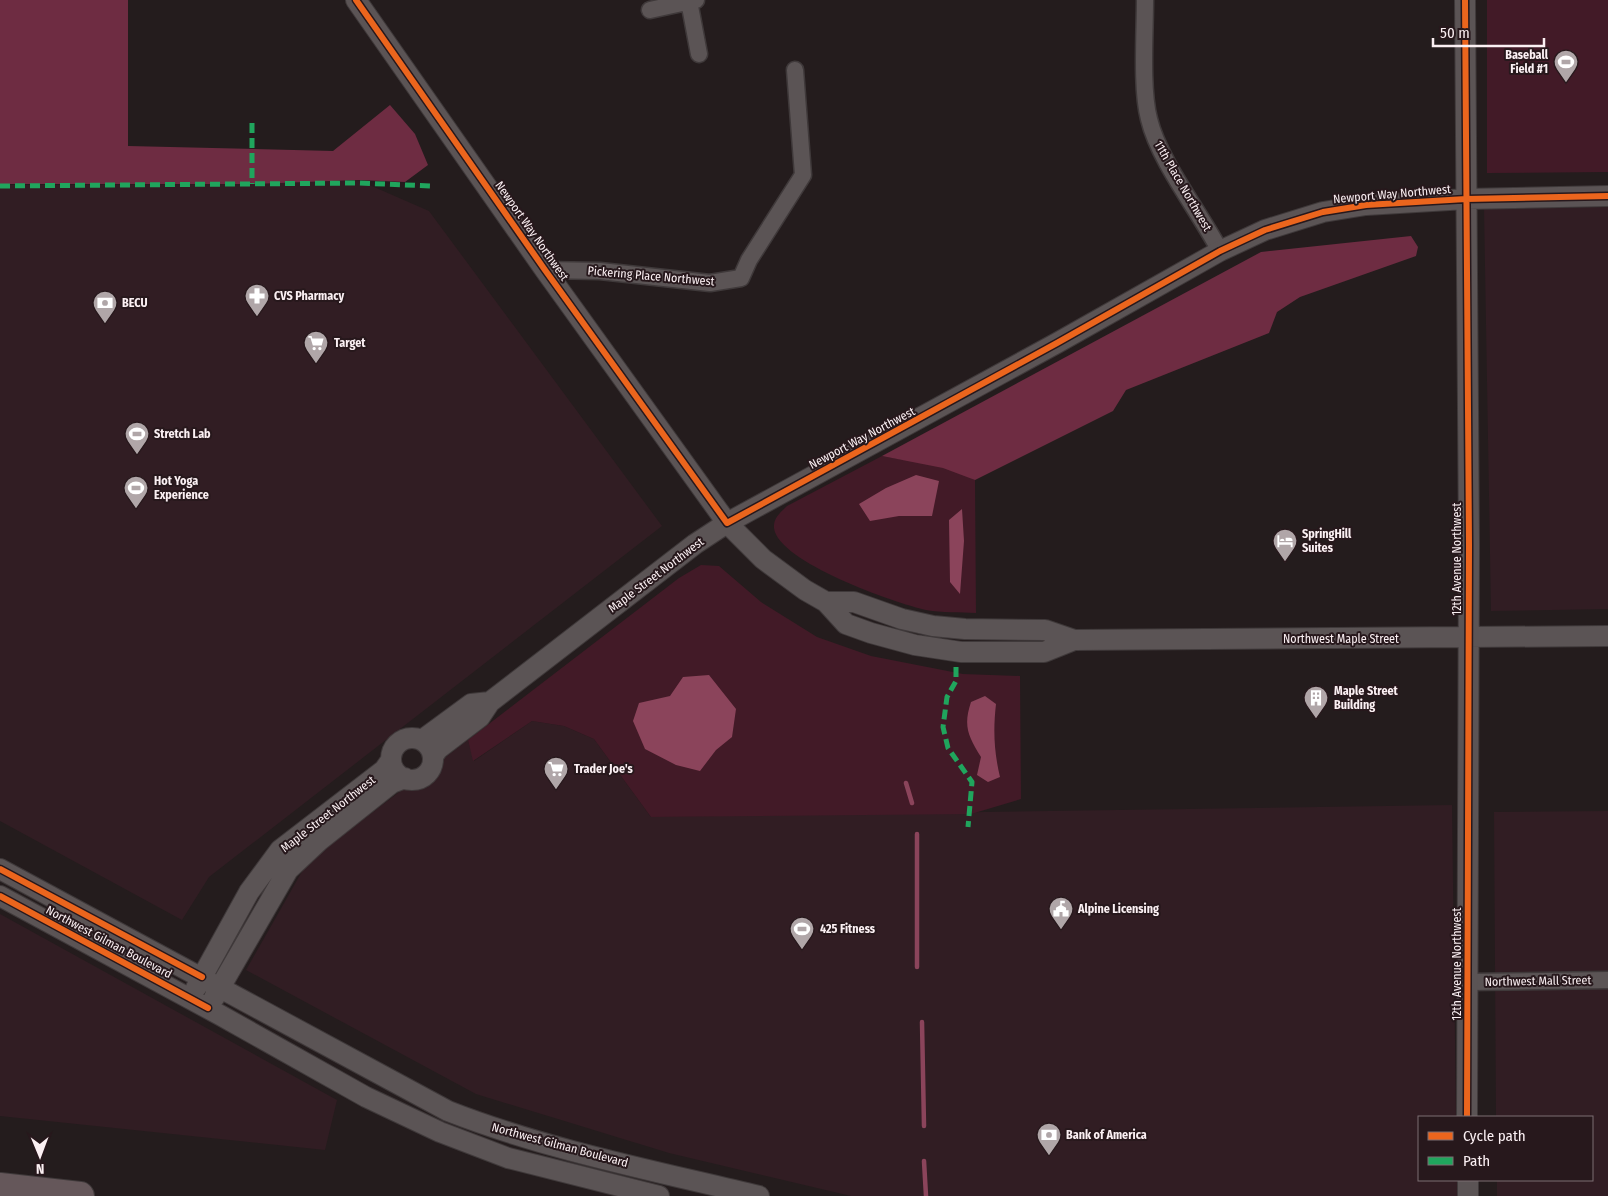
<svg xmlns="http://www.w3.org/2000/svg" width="1608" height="1196" font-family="'Fira Sans Condensed',sans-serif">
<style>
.built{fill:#311d23}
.green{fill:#421a27}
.forest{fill:#6e2c42}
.water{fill:#8b445b}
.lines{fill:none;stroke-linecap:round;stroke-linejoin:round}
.stream{stroke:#8b445b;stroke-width:4.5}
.minor-casing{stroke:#3f393a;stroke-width:19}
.tertiary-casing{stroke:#3f393a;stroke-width:22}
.motorway-casing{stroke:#3f393a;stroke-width:30}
.minor{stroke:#5b5455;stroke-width:16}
.tertiary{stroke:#5b5455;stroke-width:20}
.motorway{stroke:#65575a;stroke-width:28}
.quiet{stroke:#20a55d;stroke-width:5;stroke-dasharray:10 5;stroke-linecap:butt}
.cycleway-casing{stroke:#27181c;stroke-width:9}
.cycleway{stroke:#eb651d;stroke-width:6}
.labels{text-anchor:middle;stroke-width:4;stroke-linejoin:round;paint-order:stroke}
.poi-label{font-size:12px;font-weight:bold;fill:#fbf0f3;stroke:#27181c;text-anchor:start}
.street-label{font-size:12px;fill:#fbf0f3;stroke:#27181c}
</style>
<rect width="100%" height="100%" fill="#241c1d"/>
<!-- built -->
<path class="built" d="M 358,180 L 429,211 L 662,526 L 209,877 L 182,920 L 0,821 L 0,185 L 252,184 Z
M 1608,207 L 1608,609 L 1491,611 L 1484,209 Z
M 532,721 L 564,726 L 594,739 L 651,817 L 1452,805 L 1456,1117 L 1419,1117 L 1419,1180 L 1457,1180 L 1457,1196 L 851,1196 L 669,1153 L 476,1094 L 246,970 L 308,861 L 468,740 L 474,761 Z
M 1608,811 L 1608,1196 L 1497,1196 L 1497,1180 L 1592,1180 L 1592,1117 L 1496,1117 L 1494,812 Z
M 0,914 L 337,1100 L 325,1150 L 0,1116 Z"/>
<!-- green -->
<path class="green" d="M 1487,0 L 1608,0 L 1608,172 L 1487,173 Z
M 1108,387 L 971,478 L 975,480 L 976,613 C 960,612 942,613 926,610 C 895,603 778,562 774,528 C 773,518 781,512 787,506 L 882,456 L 904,460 Z
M 701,565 L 719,566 L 761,602 L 817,637 L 871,656 L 963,674 L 1020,676 L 1021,799 L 971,814 L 651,817 L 594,739 L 564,726 L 532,721 L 473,761 L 468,740 L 679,578 Z"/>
<!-- forest -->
<path class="forest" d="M 0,0 L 128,0 L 128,146 L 333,151 L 390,105 L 415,134 L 428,165 L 405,182 L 358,180 L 252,184 L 0,184 Z
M 1411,236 L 1418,247 L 1416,256 L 1300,297 L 1277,312 L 1269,333 L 1126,390 L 1113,411 L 975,480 L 943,468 L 882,456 L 1261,252 Z"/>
<!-- water -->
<path class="water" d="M 916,475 L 939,481 L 932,516 L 899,516 L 870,521 L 859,504 L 886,488 Z
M 962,509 L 964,541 L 960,594 L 950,582 L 949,520 Z
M 709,675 L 736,709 L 732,737 L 716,750 L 700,771 L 676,765 L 645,749 L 633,721 L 639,703 L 670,696 L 683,677 Z
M 985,696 L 996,704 C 993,730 994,752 1000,777 L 988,782 L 977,775 L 981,757 C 968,736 963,726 971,702 Z"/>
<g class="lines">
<!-- stream -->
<path class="stream" d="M 906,783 L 912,803
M 917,967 L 917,834
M 922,1022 L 924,1126
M 924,1161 L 926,1196"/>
<defs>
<path id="minor" d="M 1145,0 C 1145,33 1141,89 1149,119 C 1159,161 1199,211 1220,251
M 689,1 L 699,54
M 650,10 L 696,0
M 545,270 L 600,271 L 710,283 L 741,278 L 749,260 L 803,175 L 795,70
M 1468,982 L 1608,980"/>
<path id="tertiary" d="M 356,0 L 545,270 L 727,523 L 763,559 L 805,590 L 826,602 L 846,624 L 871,633 L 915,645 L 961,652 L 1044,652 L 1074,640
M 1465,0 L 1469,545 L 1467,1117
M 826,602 L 854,602 L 902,619 L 933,626 L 965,629 L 1045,630 L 1074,640 L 1608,636
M391 759a21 21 0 1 1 42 0a21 21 0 1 1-42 0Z
M 422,740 L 471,704 L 490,702
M 433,756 L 438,749 L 480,717 L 490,702 L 695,544 L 727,523 L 1057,343 L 1220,251 L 1265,230 L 1323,212 L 1366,205 L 1466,199 L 1608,196
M 0,869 L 448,1111 C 548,1150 655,1171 759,1196
M 0,896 L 220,1015 L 366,1097 L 440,1132 L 508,1158 L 659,1196
M 196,988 L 249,892 L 280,850 L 384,770 L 391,760
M 214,998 L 288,870 L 319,841 L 392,783 L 405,778
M 1468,1180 L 1468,1196"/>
<path id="motorway" d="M 0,1187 L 80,1196"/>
</defs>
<!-- minor casing -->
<use href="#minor" class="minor-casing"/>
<!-- tertiary casing -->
<use href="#tertiary" class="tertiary-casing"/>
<!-- motorway casing -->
<use href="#motorway" class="motorway-casing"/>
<!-- minor -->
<use href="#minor" class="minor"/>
<!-- tertiary -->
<use href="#tertiary" class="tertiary"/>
<!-- motorway -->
<use href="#motorway" class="motorway"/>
<!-- quiet -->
<path class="quiet" d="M 252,123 L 252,184
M 0,186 L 357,183 L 432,186
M 956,667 L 956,681 L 947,697 L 943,727 L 948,748 L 972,782 L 968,827"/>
<defs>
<path id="cycleway" d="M 356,0 L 545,270 L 727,523 L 1057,343 L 1220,251 L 1265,230 L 1323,212 L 1366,205 L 1466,199 L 1608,196
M 1465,0 L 1469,545 L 1467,1117
M 0,869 L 202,977
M 0,896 L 208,1008"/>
</defs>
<!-- cycleway casing -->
<use href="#cycleway" class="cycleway-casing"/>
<!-- cycleway -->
<use href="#cycleway" class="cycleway"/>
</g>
<!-- icons -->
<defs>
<symbol id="stadium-pin" viewBox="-11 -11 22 30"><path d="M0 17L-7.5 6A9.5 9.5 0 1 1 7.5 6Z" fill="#b0a6a8" stroke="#27181c"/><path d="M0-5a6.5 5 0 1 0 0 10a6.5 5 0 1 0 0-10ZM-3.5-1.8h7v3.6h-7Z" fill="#fff"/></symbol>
<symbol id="pharmacy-pin" viewBox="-11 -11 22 30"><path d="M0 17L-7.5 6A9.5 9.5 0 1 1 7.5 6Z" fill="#b0a6a8" stroke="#27181c"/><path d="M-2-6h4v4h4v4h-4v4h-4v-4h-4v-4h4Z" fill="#fff"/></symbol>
<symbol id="bank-pin" viewBox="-11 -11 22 30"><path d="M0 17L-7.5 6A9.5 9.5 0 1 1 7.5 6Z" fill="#b0a6a8" stroke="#27181c"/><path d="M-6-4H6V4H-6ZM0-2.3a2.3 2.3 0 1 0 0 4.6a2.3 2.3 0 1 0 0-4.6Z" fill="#fff"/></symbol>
<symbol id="supermarket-pin" viewBox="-11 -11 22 30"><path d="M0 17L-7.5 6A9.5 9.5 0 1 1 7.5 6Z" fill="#b0a6a8" stroke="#27181c"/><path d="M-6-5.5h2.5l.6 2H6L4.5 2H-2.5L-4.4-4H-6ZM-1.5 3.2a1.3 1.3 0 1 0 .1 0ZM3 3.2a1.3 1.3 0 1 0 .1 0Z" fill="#fff"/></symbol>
<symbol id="hotel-pin" viewBox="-11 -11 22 30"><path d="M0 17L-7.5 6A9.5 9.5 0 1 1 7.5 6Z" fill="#b0a6a8" stroke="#27181c"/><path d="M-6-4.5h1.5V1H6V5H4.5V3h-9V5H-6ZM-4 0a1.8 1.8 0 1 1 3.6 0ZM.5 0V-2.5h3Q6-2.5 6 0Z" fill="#fff"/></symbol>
<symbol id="building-pin" viewBox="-11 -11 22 30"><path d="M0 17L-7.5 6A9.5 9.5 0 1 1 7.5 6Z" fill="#b0a6a8" stroke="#27181c"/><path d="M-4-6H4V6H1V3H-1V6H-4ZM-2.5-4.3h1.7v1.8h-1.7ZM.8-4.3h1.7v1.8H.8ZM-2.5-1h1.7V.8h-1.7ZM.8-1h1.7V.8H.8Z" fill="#fff"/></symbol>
<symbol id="civic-pin" viewBox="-11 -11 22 30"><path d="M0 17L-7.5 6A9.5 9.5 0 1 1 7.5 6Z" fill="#b0a6a8" stroke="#27181c"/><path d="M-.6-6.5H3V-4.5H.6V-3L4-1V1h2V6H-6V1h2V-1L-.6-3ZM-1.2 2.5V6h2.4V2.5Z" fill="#fff"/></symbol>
</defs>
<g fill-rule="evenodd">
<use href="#stadium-pin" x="1552" y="48" width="28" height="38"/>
<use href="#pharmacy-pin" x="243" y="282" width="28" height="38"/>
<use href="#bank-pin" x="91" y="289" width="28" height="38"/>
<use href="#supermarket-pin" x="302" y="329" width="28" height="38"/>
<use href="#stadium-pin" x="123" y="420" width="28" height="38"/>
<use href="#stadium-pin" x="122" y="474" width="28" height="38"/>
<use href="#hotel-pin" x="1271" y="527" width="28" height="38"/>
<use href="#building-pin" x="1302" y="684" width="28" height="38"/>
<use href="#supermarket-pin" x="542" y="755" width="28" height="38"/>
<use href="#civic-pin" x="1047" y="895" width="28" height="38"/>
<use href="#stadium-pin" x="788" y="915" width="28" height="38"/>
<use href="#bank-pin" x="1035" y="1121" width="28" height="38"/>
</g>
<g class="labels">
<!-- poi labels -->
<g class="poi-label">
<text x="1548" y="59" text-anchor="end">Baseball<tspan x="1548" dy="14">Field #1</tspan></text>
<text x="274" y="300">CVS Pharmacy</text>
<text x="122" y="307">BECU</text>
<text x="334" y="347">Target</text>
<text x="154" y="438">Stretch Lab</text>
<text x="154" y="485">Hot Yoga<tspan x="154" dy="14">Experience</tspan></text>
<text x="1302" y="538">SpringHill<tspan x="1302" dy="14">Suites</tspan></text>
<text x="1334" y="695">Maple Street<tspan x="1334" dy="14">Building</tspan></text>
<text x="574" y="773">Trader Joe's</text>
<text x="1078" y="913">Alpine Licensing</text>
<text x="820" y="933">425 Fitness</text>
<text x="1066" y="1139">Bank of America</text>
</g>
<!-- street labels -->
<g class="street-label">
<text transform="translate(1183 186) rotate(60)" y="4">11th Place Northwest</text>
<text transform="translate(1392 194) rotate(-5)" y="4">Newport Way Northwest</text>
<text transform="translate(532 231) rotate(55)" y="4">Newport Way Northwest</text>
<text transform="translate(651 276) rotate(5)" y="4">Pickering Place Northwest</text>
<text transform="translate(862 438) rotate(-28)" y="4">Newport Way Northwest</text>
<text transform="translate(1457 559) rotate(-90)" y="4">12th Avenue Northwest</text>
<text transform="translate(656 575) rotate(-37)" y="4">Maple Street Northwest</text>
<text x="1341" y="643">Northwest Maple Street</text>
<text transform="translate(328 814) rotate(-38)" y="4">Maple Street Northwest</text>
<text transform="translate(109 942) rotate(28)" y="4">Northwest Gilman Boulevard</text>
<text transform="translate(1457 964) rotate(-90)" y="4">12th Avenue Northwest</text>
<text transform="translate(1538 981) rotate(-1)" y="4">Northwest Mall Street</text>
<text transform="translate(560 1145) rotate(15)" y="4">Northwest Gilman Boulevard</text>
</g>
</g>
<!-- legend -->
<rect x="1418" y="1116" width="175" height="65" fill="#27181c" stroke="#7c6e72"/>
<rect x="1428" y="1132" width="25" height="8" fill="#eb651d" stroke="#7c6e72"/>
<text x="1463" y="1141" font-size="15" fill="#fbf0f3">Cycle path</text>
<rect x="1428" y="1157" width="25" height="8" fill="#20a55d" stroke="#7c6e72"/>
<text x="1463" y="1166" font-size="15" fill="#fbf0f3">Path</text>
<!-- north arrow -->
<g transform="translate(40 1156) rotate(179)" stroke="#27181c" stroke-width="4" paint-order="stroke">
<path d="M0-4L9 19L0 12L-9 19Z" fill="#fbf0f3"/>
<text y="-8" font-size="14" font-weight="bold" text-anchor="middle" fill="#fbf0f3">N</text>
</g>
<!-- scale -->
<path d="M1433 38v8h111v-8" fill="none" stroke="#fbf0f3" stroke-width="2.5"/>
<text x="1440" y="38" font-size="15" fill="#fbf0f3" stroke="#27181c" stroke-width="4" paint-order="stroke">50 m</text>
</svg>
